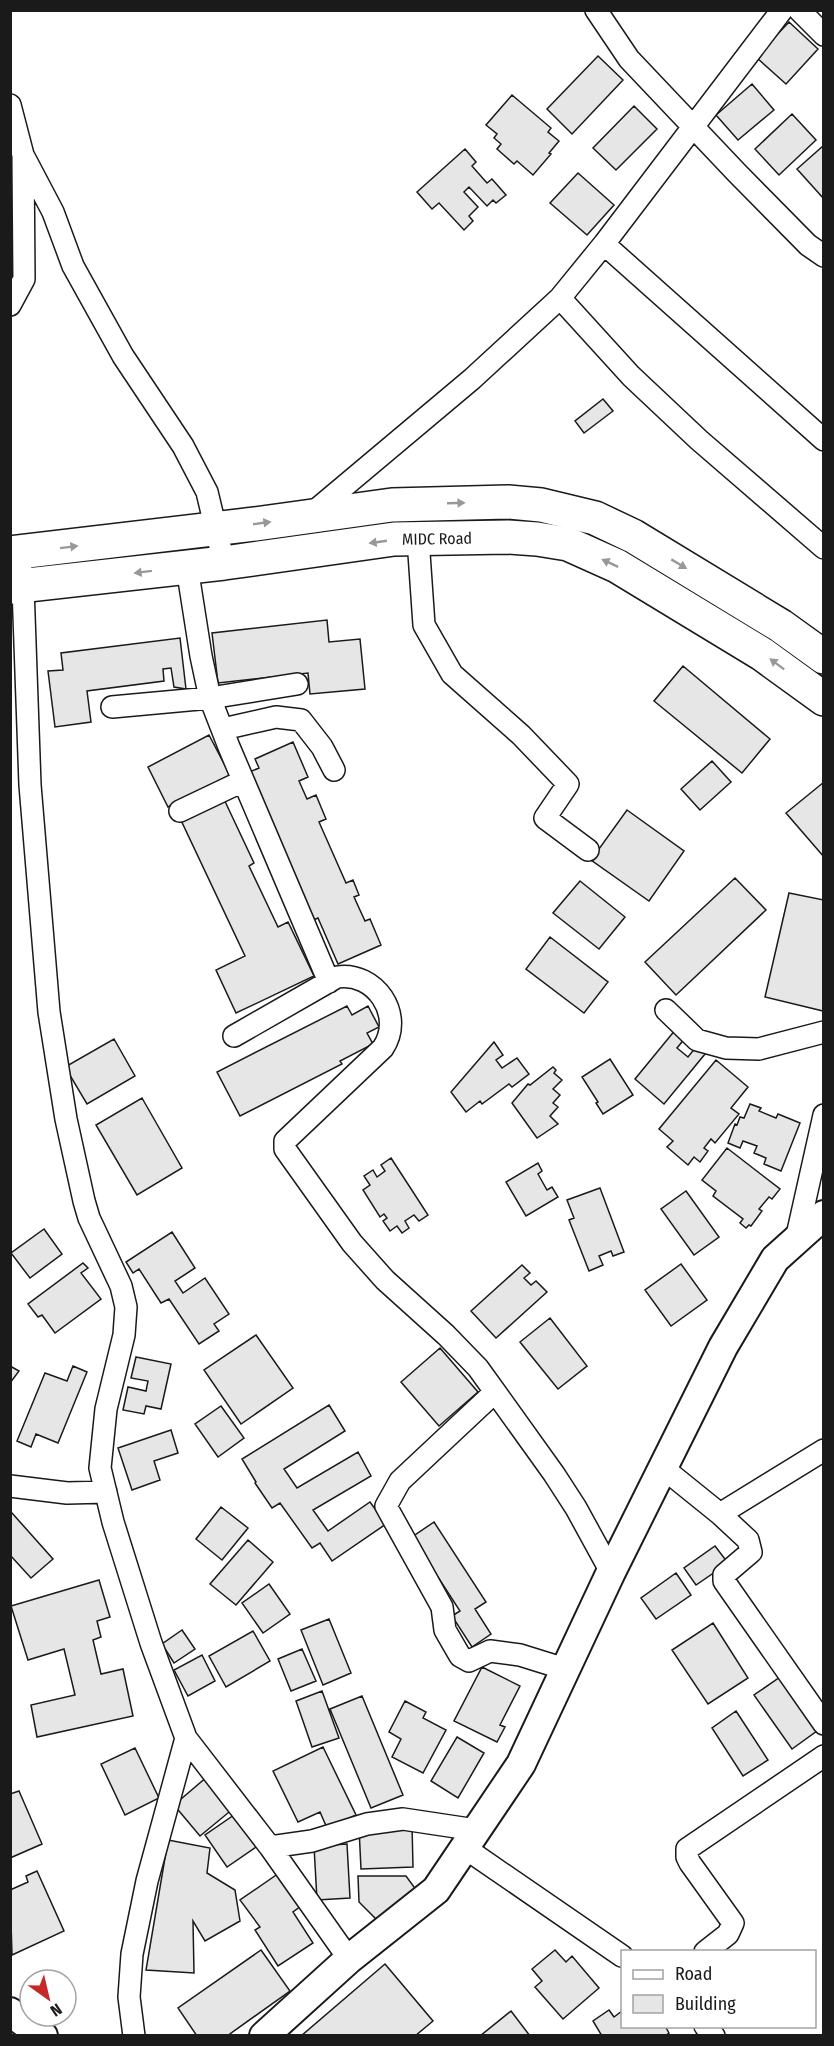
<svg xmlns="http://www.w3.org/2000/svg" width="834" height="2046" font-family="'Fira Sans Condensed',sans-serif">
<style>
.building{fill:#e6e6e6;stroke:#1a1a1a;stroke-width:1.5}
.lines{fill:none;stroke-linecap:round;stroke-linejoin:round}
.street-casing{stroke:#1a1a1a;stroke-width:24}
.secondary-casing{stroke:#1a1a1a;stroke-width:32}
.primary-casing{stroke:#1a1a1a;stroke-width:36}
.street{stroke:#fff;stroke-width:21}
.secondary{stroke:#fff;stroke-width:28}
.primary{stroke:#fff;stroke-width:33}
.oneway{fill:#989898}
.labels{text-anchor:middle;stroke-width:4.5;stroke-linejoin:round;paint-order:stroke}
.street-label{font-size:16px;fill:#1a1a1a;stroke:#fff}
</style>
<rect width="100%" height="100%" fill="#fff"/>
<!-- building -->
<path class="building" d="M 789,22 L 818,49 L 786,84 L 756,57 Z
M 598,56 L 623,80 L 572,134 L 547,109 Z
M 752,84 L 774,110 L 738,140 L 716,115 Z
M 512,95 L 551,128 L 548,132 L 559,141 L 549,153 L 551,154 L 533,175 L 517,161 L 514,164 L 497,149 L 501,144 L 494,138 L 497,134 L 486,125 Z
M 634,106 L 657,129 L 616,170 L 593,148 Z
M 792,114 L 816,140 L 779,175 L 755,149 Z
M 823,146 L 824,146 L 824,199 L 797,169 Z
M 465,149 L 476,162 L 472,166 L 487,183 L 492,179 L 506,195 L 496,203 L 493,200 L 487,206 L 469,187 L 464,192 L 478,207 L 469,216 L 473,221 L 464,230 L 439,203 L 432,209 L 417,192 Z
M 578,173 L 614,205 L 587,235 L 550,203 Z
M 603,399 L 613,411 L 584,433 L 575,421 Z
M 327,620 L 329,642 L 360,639 L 365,689 L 310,694 L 308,673 L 218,683 L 212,633 Z
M 180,638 L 186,689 L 174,687 L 171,668 L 163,669 L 164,681 L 87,691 L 91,722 L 55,727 L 48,671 L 63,670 L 61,653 Z
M 683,666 L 770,739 L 742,773 L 654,701 Z
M 209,735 L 230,775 L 168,807 L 148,767 Z
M 293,742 L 308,777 L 299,781 L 307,799 L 316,795 L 326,819 L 319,822 L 346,883 L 353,880 L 359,895 L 354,897 L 365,921 L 370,919 L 381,945 L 338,964 L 318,918 L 311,921 L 247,773 L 259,768 L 255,759 Z
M 712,761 L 731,782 L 700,810 L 681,789 Z
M 824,782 L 824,857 L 786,813 Z
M 222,795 L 254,863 L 249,866 L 278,927 L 288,922 L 314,976 L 236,1013 L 216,970 L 245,956 L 179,816 Z
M 627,810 L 684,851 L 649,901 L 591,860 Z
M 735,878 L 766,910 L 676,995 L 645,962 Z
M 580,881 L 625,917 L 599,949 L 553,913 Z
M 789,893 L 824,900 L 823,1011 L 765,997 Z
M 550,937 L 608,982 L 584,1013 L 526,969 Z
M 347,1006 L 352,1015 L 368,1006 L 379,1027 L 367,1033 L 373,1044 L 340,1061 L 342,1064 L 240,1116 L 217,1072 Z
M 676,1029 L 686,1037 L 677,1048 L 688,1057 L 696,1047 L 705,1054 L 664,1104 L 635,1079 Z
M 114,1039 L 135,1076 L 87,1104 L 65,1067 Z
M 494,1042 L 503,1055 L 496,1060 L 502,1068 L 517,1058 L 529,1074 L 512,1087 L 509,1084 L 482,1104 L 480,1101 L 466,1112 L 451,1092 Z
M 610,1059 L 633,1095 L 603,1114 L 596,1103 L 598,1102 L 582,1077 Z
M 716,1060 L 748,1087 L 731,1108 L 739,1114 L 715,1143 L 711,1139 L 704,1148 L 708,1151 L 700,1162 L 694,1157 L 688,1165 L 667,1147 L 673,1141 L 659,1129 Z
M 553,1067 L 556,1070 L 554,1073 L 562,1080 L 553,1089 L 560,1095 L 553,1103 L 558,1107 L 550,1116 L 558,1124 L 537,1138 L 512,1103 L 528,1084 L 530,1085 Z
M 142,1098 L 182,1168 L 137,1195 L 96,1125 Z
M 750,1104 L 761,1108 L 759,1111 L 776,1118 L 778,1114 L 800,1123 L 781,1171 L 764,1164 L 766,1158 L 754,1153 L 757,1146 L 743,1141 L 740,1148 L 728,1143 L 735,1124 L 737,1125 L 740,1117 L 744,1118 Z
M 727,1148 L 780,1189 L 772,1199 L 769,1197 L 759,1209 L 762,1211 L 751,1226 L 749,1225 L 746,1228 L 740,1223 L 743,1219 L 713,1196 L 716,1191 L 702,1180 Z
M 391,1158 L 428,1215 L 419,1221 L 414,1215 L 405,1221 L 409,1228 L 402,1233 L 397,1226 L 390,1231 L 383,1221 L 387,1218 L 384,1214 L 380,1217 L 363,1190 L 370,1185 L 364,1176 L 373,1170 L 377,1177 L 385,1171 L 381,1165 Z
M 538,1163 L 542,1171 L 538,1174 L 547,1190 L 552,1187 L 558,1197 L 526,1216 L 506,1182 Z
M 600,1188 L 624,1252 L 613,1256 L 611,1251 L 599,1256 L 603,1265 L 589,1271 L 569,1220 L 574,1218 L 567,1200 Z
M 686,1191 L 719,1237 L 694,1255 L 661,1209 Z
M 44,1229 L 62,1254 L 30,1278 L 11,1253 Z
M 172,1232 L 195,1268 L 175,1281 L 183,1293 L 205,1278 L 229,1314 L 214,1324 L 219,1331 L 199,1344 L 169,1299 L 161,1303 L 139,1269 L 133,1273 L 126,1262 Z
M 83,1263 L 88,1268 L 81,1273 L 101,1299 L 55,1333 L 42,1315 L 38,1317 L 28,1304 Z
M 681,1264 L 707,1300 L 671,1326 L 645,1290 Z
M 522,1265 L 530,1273 L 524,1278 L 531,1285 L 536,1281 L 547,1292 L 496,1338 L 471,1311 Z
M 550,1318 L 587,1366 L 558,1389 L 520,1342 Z
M 256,1335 L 293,1388 L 241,1424 L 204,1370 Z
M 440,1348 L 478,1392 L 439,1426 L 401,1382 Z
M 136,1357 L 171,1364 L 161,1409 L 146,1406 L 144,1414 L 123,1410 L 128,1387 L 146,1391 L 148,1381 L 131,1378 Z
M 10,1366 L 19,1371 L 10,1383 Z
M 73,1366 L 87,1372 L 58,1443 L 36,1434 L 31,1447 L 17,1441 L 45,1373 L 67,1381 Z
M 329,1405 L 345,1431 L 284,1469 L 297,1488 L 358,1452 L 371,1476 L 313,1510 L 328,1531 L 370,1502 L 386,1524 L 332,1561 L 320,1543 L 312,1548 L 280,1503 L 272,1508 L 255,1483 L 256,1482 L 242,1459 Z
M 221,1406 L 244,1438 L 218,1457 L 195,1424 Z
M 171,1430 L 178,1453 L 154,1461 L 160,1480 L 132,1490 L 118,1448 Z
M 221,1507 L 248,1528 L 222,1560 L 196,1539 Z
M 12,1513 L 53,1559 L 31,1578 L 10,1555 L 10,1515 Z
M 434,1522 L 486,1602 L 475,1609 L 491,1634 L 472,1647 L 452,1616 L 460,1611 L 412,1537 Z
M 248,1540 L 273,1562 L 236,1605 L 210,1584 Z
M 715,1546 L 728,1563 L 696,1585 L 684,1568 Z
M 676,1573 L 691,1595 L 656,1619 L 641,1598 Z
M 99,1580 L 110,1617 L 97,1621 L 101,1637 L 93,1640 L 101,1674 L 123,1669 L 133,1716 L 37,1737 L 31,1705 L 75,1695 L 64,1649 L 28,1660 L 11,1606 Z
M 269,1584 L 290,1614 L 263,1633 L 242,1603 Z
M 329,1619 L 351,1673 L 323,1685 L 301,1630 Z
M 713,1623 L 748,1678 L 708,1704 L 672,1650 Z
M 182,1630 L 195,1649 L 174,1663 L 162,1644 Z
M 253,1631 L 270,1661 L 226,1687 L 209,1656 Z
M 302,1649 L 316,1681 L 291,1691 L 278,1659 Z
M 202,1655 L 215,1681 L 188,1696 L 174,1670 Z
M 482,1667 L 520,1686 L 500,1725 L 505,1727 L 497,1742 L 454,1721 Z
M 783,1675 L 821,1728 L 792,1749 L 754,1695 Z
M 322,1691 L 339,1738 L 312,1747 L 296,1701 Z
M 362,1696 L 403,1795 L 371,1808 L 330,1709 Z
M 405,1701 L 426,1712 L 423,1718 L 446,1730 L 423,1773 L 392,1757 L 401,1739 L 389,1732 Z
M 736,1711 L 768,1760 L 743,1776 L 712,1728 Z
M 457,1737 L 484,1753 L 458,1798 L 431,1781 Z
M 323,1747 L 356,1815 L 327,1828 L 320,1812 L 298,1822 L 273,1771 Z
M 135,1748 L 159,1798 L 125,1815 L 101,1764 Z
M 208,1776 L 234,1808 L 200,1836 L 174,1805 Z
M 19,1791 L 42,1844 L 10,1858 L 10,1794 Z
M 234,1815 L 256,1847 L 227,1867 L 205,1835 Z
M 412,1825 L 413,1867 L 361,1869 L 359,1828 Z
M 168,1840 L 210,1848 L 207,1873 L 235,1890 L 240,1921 L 205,1941 L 193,1921 L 194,1973 L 146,1970 Z
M 347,1844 L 350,1898 L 317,1900 L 314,1846 Z
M 37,1871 L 64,1931 L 12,1955 L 10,1890 L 28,1882 L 26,1876 Z
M 282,1871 L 301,1906 L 293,1912 L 313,1943 L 278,1966 L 255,1930 L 260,1927 L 240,1900 Z
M 358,1876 L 406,1876 L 417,1891 L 377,1920 L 359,1902 Z
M 261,1950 L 290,1991 L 227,2036 L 197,2036 L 178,2008 Z
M 555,1950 L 566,1962 L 572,1956 L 599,1988 L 563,2019 L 535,1987 L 542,1981 L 532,1969 Z
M 385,1964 L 433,2021 L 415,2036 L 301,2036 Z
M 609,2010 L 614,2017 L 622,2011 L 622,2026 L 665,2026 L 669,2033 L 665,2036 L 602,2036 L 593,2021 Z
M 511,2011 L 530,2036 L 480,2036 Z"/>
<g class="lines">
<defs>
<path id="street" d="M 596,10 L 629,59 L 737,173 L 808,245 L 824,256
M 799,10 L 824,35
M 10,105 L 23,155 L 24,279 L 10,305
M 23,155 L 53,212 L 73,266 L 123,356 L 183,446 L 207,492 L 224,563
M 604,244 L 824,440
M 560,298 L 631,376 L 699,440 L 824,548
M 310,515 L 472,379 L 560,298 L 604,244 L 782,10
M 418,539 L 424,625 L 452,674 L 521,735 L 568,784 L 545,818 L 588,850
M 19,553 L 23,587 L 30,785 L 49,1012 L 66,1119 L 84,1201 L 89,1218 L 121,1286 L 126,1307 L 124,1335 L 106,1409 L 100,1468 L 113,1522 L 151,1643 L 186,1738 L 147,1881 L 132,1954 L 129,1997 L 134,2036
M 187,567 L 201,656 L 210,698 L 229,747 L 329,982
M 112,707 L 210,698 L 297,684
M 223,729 L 276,717 L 301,720 L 322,747 L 334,770
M 180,811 L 243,781
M 666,1010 L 697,1040 L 726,1048 L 759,1049 L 824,1032
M 234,1036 L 337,977 C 375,971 405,1015 383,1048 L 285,1141 L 285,1149 L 352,1243 L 385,1280 L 446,1335 L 478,1368 L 554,1474 L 576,1508 L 611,1572
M 796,1240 L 824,1115
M 495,1392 L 400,1481 L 386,1506 L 442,1607 L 445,1630 L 460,1656 L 469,1661 L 490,1651 L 520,1655 L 565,1669
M 663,1468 L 720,1514 L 748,1540 L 751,1552 L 724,1575 L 724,1581 L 824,1724
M 10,1486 L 67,1493 L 106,1492
M 720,1514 L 824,1450
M 186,1738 L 270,1847 L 349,1959
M 270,1847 L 312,1841 L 367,1824 L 403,1819 L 476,1830
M 465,1848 L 622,1956
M 705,1952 L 728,1934 L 733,1923 L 690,1863 L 687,1857 L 687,1849 L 824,1756
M 705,2026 L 714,2036"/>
<path id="secondary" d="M 10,2012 L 43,2036
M 264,2036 L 349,1959 L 436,1890 L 521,1764 L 611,1572 L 723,1347 L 775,1259 L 824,1215"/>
<g id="primary">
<path d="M 10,553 L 255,524 L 392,505 L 508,502 L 541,505 L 595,518 L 633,536 L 781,626 L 824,657"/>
<path id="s1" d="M 10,587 L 224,563 L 394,539 L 508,537 L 537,539 L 568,544 L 617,566 L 762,654 L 824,699"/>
</g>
</defs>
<!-- street casing -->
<use href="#street" class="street-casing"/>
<!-- secondary casing -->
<use href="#secondary" class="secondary-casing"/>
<!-- primary casing -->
<use href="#primary" class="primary-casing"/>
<!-- street -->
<use href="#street" class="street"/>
<!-- secondary -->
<use href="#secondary" class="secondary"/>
<!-- primary -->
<use href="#primary" class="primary"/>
</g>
<!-- one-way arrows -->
<defs><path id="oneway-solid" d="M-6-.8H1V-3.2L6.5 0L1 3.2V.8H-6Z" transform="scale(1.5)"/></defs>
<g class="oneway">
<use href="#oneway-solid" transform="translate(456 503) rotate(-2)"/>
<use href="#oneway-solid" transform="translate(262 523) rotate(-8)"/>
<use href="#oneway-solid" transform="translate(378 542) rotate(172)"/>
<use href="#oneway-solid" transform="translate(69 547) rotate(-7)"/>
<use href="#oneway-solid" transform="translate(610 563) rotate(-155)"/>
<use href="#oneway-solid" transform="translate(679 564) rotate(31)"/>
<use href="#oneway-solid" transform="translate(143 572) rotate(173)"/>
<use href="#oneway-solid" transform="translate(777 664) rotate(-143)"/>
</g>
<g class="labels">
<!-- street labels -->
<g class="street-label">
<text dy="6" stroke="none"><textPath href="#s1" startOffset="430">MIDC Road</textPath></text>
</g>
</g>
<!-- border -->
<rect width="834" height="2046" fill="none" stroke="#1a1a1a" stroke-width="24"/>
<!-- legend -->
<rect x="621" y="1950" width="195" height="78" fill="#ffffff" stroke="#a3a3a3" stroke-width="1.5"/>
<rect x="633" y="1970" width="30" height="9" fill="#ffffff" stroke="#a3a3a3" stroke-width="1.5"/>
<text x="675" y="1980" font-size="18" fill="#1a1a1a">Road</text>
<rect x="633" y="1995" width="30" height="18" fill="#e6e6e6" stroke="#a3a3a3" stroke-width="1.5"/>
<text x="675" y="2010" font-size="18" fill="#1a1a1a">Building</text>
<!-- north arrow -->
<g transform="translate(48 1998) rotate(146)"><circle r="28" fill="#ffffff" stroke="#a3a3a3" stroke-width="1.5"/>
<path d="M0-4.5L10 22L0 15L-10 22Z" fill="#c62828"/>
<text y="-9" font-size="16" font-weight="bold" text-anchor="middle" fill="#1a1a1a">N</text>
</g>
</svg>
